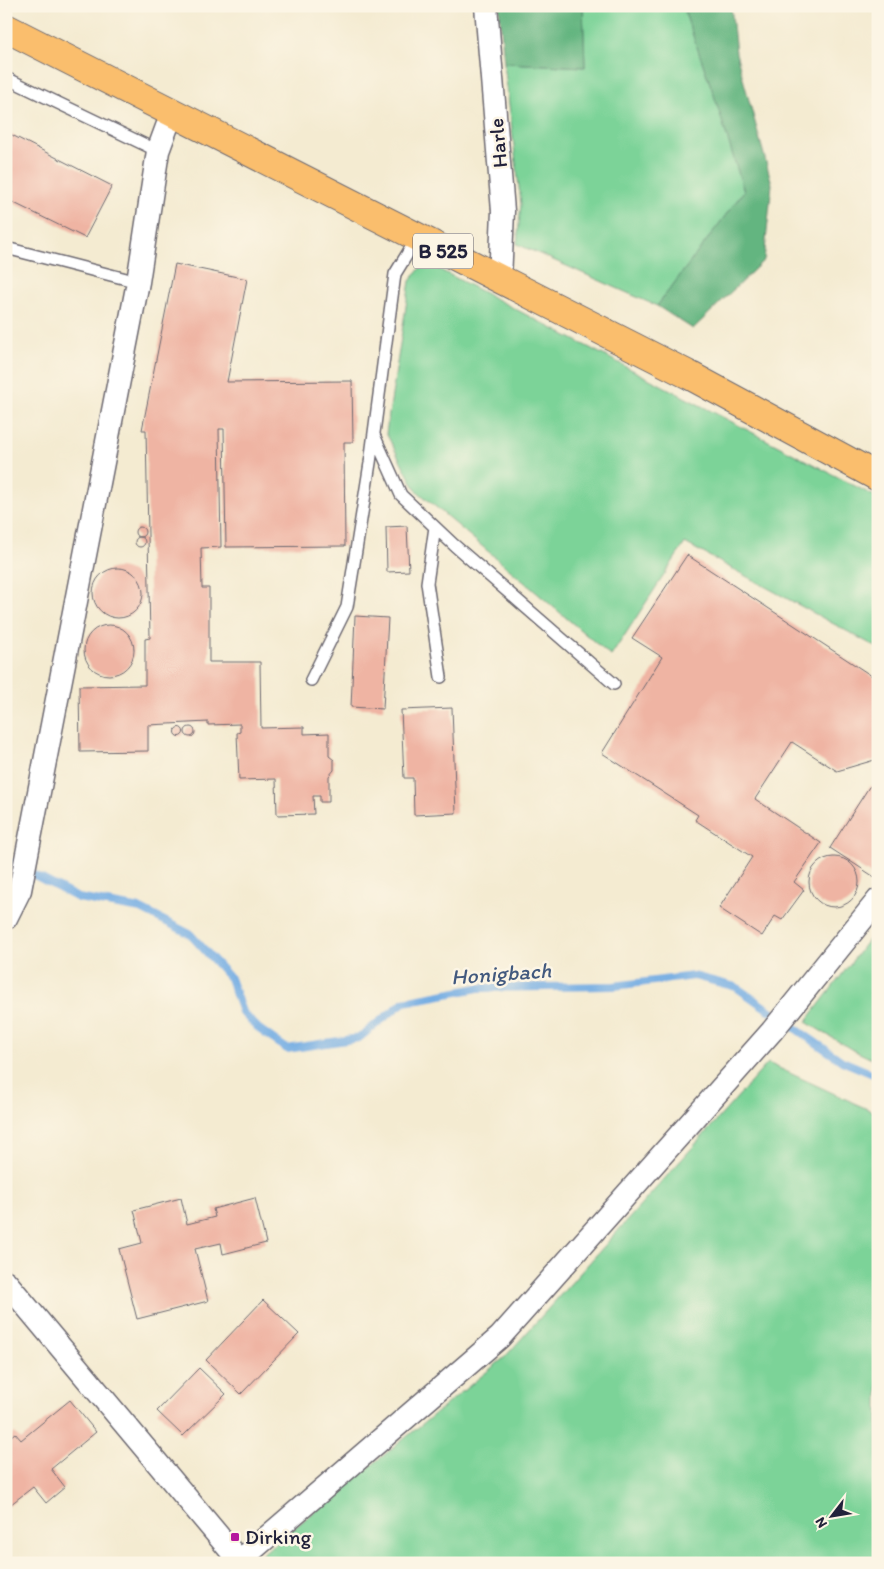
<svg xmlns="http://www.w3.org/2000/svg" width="884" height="1569" font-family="Itim,sans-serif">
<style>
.green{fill:#7bd398;stroke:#4e7a6a}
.forest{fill:#64b580;stroke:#436c5e}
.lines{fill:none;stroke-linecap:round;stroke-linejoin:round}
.stream{stroke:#72ace3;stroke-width:8}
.building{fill:#efb4a3}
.service-casing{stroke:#6c6870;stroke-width:14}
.minor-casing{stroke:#6c6870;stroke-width:25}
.primary-casing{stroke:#6c6870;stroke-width:30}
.service{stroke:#fff;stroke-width:11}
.minor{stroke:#fff;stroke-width:22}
.primary{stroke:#fabe6d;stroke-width:28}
.poi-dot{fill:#b5179e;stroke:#fcf5e5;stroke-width:2}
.labels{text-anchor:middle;stroke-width:5;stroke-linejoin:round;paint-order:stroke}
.shield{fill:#fcf5e5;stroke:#63616e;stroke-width:1}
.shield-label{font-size:20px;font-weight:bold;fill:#22223b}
.street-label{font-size:21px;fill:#22223b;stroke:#fcf5e5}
.poi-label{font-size:21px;fill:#22223b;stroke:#fcf5e5;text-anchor:start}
.water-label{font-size:22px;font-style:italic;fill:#42597e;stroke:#fcf5e5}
</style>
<rect width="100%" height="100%" fill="#fcf5e5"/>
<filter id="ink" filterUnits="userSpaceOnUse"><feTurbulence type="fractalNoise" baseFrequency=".02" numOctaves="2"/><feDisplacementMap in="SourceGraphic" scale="10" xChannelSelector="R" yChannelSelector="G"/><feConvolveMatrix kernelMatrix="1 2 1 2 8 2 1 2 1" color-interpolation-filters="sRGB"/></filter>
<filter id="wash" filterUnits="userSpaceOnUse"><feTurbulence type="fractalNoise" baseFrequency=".0096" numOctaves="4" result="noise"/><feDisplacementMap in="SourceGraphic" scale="20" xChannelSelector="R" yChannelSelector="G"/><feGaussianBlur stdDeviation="1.12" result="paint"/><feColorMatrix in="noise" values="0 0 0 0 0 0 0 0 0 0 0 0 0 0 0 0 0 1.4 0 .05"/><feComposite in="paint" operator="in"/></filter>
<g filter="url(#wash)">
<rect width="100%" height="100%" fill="#f4ebd1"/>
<!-- green -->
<path class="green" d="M 583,6 L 686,6 L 685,13 L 714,95 L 744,191 L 657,306 L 517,244 L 521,204 L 504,63 L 585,67 Z
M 425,262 L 878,498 L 878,648 L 685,543 L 611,656 L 416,490 L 386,433 L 410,281 Z
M 878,927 L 878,1062 L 851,1049 L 806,1022 Z
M 768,1063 L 878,1114 L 878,1563 L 251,1563 L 505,1357 Z"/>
<!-- forest -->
<path class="forest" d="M 499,6 L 583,6 L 585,67 L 504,63 Z
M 686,6 L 731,6 L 736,53 L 772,184 L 764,260 L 693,329 L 657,306 L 744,191 L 714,95 L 685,13 Z"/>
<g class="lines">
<!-- stream -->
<path class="stream" d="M 6,860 L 78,898 L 141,909 L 190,934 L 230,978 L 242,1012 L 259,1029 L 287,1049 L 359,1038 L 404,1002 L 478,988 L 614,986 L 694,976 L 736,987 L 842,1061 L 878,1076"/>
</g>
<g id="blocks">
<!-- building -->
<path class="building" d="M 6,132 L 112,186 L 85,238 L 6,199 Z
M 175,264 L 247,279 L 227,382 L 352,381 L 353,442 L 344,442 L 345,546 L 226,547 L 224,429 L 219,429 L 221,547 L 201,548 L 202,588 L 209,588 L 209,662 L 260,662 L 261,728 L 304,727 L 304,734 L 329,733 L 329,756 L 334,760 L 334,770 L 329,776 L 329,802 L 320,802 L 320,796 L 313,796 L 314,814 L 277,815 L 276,779 L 239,780 L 237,733 L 240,732 L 240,724 L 208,725 L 208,722 L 148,725 L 148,751 L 80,752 L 79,686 L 145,685 L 145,639 L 150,638 L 149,588 L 146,430 L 142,430 Z
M 407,526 L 409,571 L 387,572 L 386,527 Z
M135 532a5 5 0 1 1 10 0a5 5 0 1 1-10 0Z
M135 542a5 5 0 1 1 10 0a5 5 0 1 1-10 0Z
M 687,555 L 878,680 L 878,759 L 837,771 L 792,742 L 755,799 L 821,843 L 794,882 L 804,890 L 782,920 L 775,916 L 762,936 L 719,908 L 752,857 L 695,820 L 698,815 L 602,753 L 662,657 L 632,638 Z
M93 593a25 25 0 1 1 50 0a25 25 0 1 1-50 0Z
M 355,616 L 388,618 L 383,709 L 351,707 Z
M84 650a25 25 0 1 1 50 0a25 25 0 1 1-50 0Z
M 452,708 L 456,813 L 414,815 L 413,778 L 404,778 L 401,710 Z
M185 732a5 5 0 1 1 10 0a5 5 0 1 1-10 0Z
M174.5 732a4.5 4.5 0 1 1 9 0a4.5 4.5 0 1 1-9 0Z
M 878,783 L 878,875 L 876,878 L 830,848 L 869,787 Z
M809 882a25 25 0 1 1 50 0a25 25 0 1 1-50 0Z
M 181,1198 L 187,1224 L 215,1217 L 213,1209 L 255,1198 L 266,1243 L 223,1254 L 221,1243 L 195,1249 L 208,1301 L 137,1319 L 119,1249 L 142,1243 L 134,1210 Z
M 263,1300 L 299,1334 L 241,1394 L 206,1360 Z
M 199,1368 L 226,1394 L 183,1436 L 157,1411 Z
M 70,1400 L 96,1432 L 51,1469 L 65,1487 L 46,1503 L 33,1487 L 6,1508 L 6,1440 L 15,1433 L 21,1440 Z"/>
</g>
</g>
<g filter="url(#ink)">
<use href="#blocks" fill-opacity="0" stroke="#6c6870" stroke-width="1"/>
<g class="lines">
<defs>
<path id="service" d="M 6,78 L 158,151
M 6,248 L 138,282
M 374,435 L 401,495 L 454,545 L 614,684
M 435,527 L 427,583 L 441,677
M 311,680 L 347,607 L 370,463 L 395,274 L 417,238"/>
<path id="minor" d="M 486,6 L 503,211 L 500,280
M 6,918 L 20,890 L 138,282 L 158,151 L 172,113
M 6,1282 L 241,1563
M 237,1563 L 500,1337 L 772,1031 L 878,900"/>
<path id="primary" d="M 6,28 L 691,376 L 878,477"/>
</defs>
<!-- service casing -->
<use href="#service" class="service-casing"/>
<!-- minor casing -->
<use href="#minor" class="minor-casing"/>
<!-- primary casing -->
<use href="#primary" class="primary-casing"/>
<!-- service -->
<use href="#service" class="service"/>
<!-- minor -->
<use href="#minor" class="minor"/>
<!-- primary -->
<use href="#primary" class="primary"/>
</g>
</g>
<!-- markers -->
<rect class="poi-dot" x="230" y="1532" width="10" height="10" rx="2.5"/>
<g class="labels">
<!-- shield labels -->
<rect class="shield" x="413" y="233.5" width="60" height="35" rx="4"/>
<g class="shield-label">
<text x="443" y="258">B 525</text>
</g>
<!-- street labels -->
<g class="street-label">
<text transform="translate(498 143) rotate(-95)" y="7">Harle</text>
</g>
<!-- poi labels -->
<g class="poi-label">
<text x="245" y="1544">Dirking</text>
</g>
<!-- water labels -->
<g class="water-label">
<text transform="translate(501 973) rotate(-4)" y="8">Honigbach</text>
</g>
</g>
<!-- margin -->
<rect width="884" height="1569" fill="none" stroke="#fcf5e5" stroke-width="25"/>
<!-- north arrow -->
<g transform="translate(832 1516) rotate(239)" stroke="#fcf5e5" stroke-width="4" paint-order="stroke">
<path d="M0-4L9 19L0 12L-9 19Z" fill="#22223b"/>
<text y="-8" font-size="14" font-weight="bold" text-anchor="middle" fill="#22223b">N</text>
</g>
</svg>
